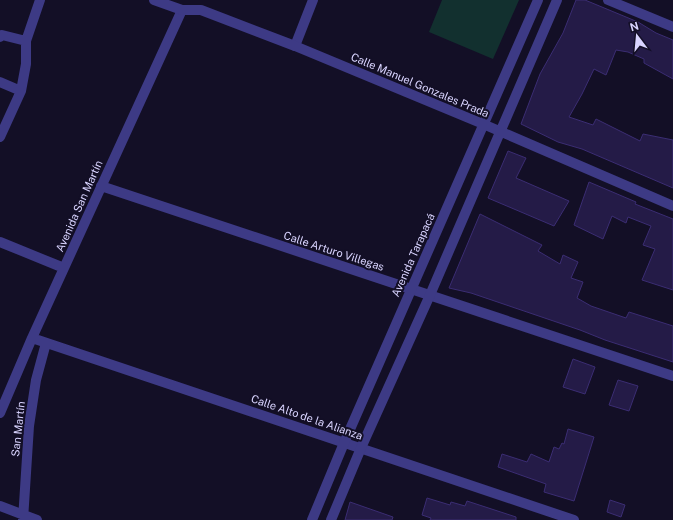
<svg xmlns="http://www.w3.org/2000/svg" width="673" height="520" font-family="'Public Sans',sans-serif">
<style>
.green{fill:#12302f}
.building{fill:#241b47;stroke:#3b2d73}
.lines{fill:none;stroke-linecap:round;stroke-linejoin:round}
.minor{stroke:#3d3a85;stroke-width:10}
.tertiary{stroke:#3d3a85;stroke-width:10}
.labels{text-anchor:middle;stroke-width:4;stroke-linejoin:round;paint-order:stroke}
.street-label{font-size:11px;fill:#d9d4ff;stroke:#130f26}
</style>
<rect width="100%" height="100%" fill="#130f26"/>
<!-- green -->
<path class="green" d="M 442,0 L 519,0 L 493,59 L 429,32 Z"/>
<!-- building -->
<path class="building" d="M 576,0 L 585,0 L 638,22 L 656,33 L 673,40 L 673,79 L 644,63 L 644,59 L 628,52 L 616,50 L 606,75 L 594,69 L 582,94 L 569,117 L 593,125 L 596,119 L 640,141 L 643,134 L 673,140 L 673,188 L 582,149 L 558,142 L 521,124 L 540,74 L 563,33 Z
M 508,151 L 526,158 L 516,178 L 569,201 L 554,226 L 488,198 Z
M 589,182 L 636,202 L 635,204 L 673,219 L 673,290 L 642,280 L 655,249 L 643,245 L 651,226 L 628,217 L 626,223 L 612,216 L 603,239 L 574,225 Z
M 480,214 L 542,245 L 538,251 L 560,264 L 563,255 L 578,262 L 571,278 L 583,282 L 577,298 L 591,306 L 626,318 L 629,312 L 673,326 L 673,362 L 605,340 L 580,330 L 471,293 L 449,288 Z
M 573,359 L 595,367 L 585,394 L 563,387 Z
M 618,380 L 638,386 L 629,411 L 609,405 Z
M 568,429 L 594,437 L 574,501 L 544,492 L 546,484 L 498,467 L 502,454 L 527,462 L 531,454 L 549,462 L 554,447 L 559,449 L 562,443 L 564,444 Z
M 427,498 L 450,505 L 451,502 L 465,506 L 467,501 L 516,517 L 516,520 L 430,520 L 431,518 L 422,515 Z
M 610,500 L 625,505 L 621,517 L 607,512 Z
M 350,502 L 393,517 L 392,520 L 345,520 Z"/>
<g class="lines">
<!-- minor -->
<path class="minor" d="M 608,0 L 673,27
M 0,37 L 2,35 L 26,41
M 295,46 L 313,0
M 0,82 L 21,91
M 0,137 L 21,91 L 26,64 L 26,41 L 40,0
M 101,186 L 673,376
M 0,242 L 64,268
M 32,338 L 574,520
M 0,413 L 32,338 L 182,10
M 0,506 L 37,520
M 23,520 L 29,426 L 36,380 L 46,343"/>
<!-- tertiary -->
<path class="tertiary" d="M 154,0 L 182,10 L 201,10 L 295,46 L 483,124 L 673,206
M 312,520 L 344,443 L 538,0
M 331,520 L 361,448 L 430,295 L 557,0"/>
</g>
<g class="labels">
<!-- street labels -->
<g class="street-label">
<text transform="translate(420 85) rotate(23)" y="4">Calle Manuel Gonzales Prada</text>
<text transform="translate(79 206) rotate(-66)" y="4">Avenida San Martín</text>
<text transform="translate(334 251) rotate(18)" y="4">Calle Arturo Villegas</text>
<text transform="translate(413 255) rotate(-66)" y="4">Avenida Tarapacá</text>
<text transform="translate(307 417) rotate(19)" y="4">Calle Alto de la Alianza</text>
<text transform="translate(18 429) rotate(-84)" y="4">San Martín</text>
</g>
</g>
<!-- north arrow -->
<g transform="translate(637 36) rotate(344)" stroke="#130f26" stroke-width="3" paint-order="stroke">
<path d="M0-3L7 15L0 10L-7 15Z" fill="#d9d4ff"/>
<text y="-6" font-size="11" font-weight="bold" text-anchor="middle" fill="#d9d4ff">N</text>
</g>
</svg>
